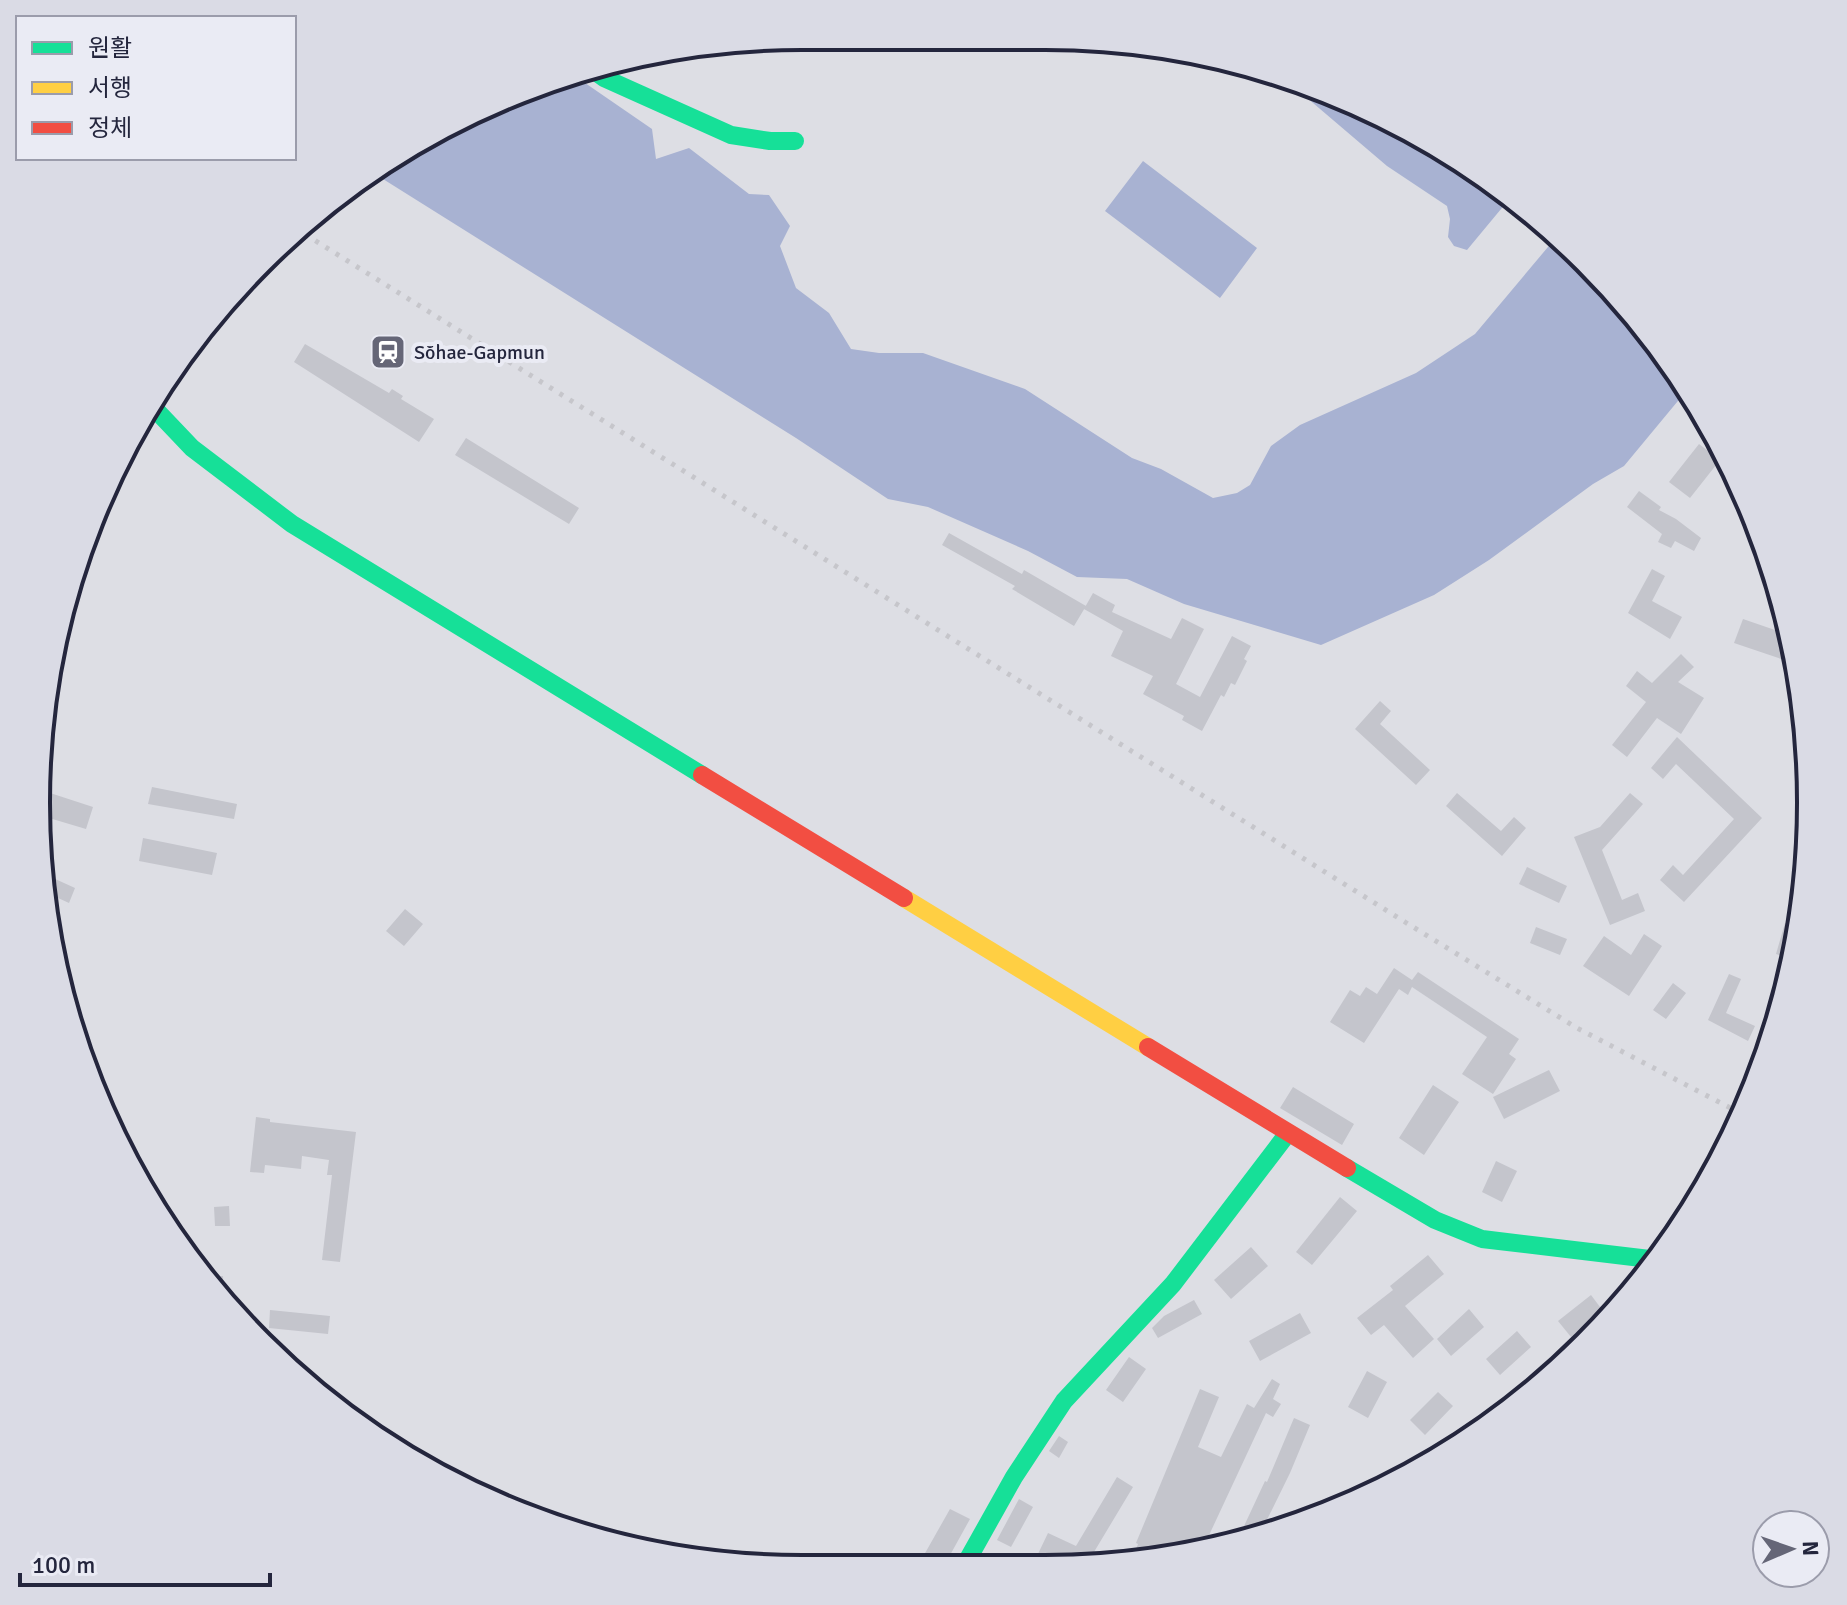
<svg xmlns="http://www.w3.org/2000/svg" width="1847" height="1605" font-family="Signika,'Noto Sans KR',sans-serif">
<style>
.water{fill:#a8b2d2}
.building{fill:#c4c5cc}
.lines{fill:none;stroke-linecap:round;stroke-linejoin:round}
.fast{stroke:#16e098;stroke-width:18}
.slow{stroke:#ffcf43;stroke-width:18}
.jam{stroke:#f24e42;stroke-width:18}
.rail{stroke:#c6c6cb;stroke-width:5;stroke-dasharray:4 8;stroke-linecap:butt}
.labels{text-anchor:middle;stroke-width:8;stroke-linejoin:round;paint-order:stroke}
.poi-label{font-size:20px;fill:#24263d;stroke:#eaebf4;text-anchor:start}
.rim{fill:none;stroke:#24263d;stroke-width:4}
</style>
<rect width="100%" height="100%" fill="#dddee4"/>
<!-- water -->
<path class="water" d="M 572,74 L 652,129 L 656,159 L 689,148 L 749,194 L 769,195 L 790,226 L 780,246 L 796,288 L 829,313 L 851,349 L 879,353 L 923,353 L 1025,389 L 1132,458 L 1161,469 L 1213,498 L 1237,493 L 1250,485 L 1271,446 L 1300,425 L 1416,373 L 1475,334 L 1553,241 L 1621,297 L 1687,390 L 1624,466 L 1593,484 L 1489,560 L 1434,595 L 1321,645 L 1184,604 L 1127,579 L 1077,577 L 1028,551 L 928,507 L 888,499 L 796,438 L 375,174 L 463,115 Z
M 1279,74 L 1291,77 L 1427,138 L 1506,203 L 1467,250 L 1454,246 L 1448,237 L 1450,219 L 1447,206 L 1387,166 Z
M 1143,161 L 1257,248 L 1220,298 L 1105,211 Z"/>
<!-- building -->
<path class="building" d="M 305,344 L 389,393 L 392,389 L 403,396 L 401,399 L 434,419 L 419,442 L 294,362 Z
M 466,438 L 579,508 L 569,524 L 455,455 Z
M 1699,444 L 1720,460 L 1690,498 L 1669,482 Z
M 1639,491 L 1661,507 L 1659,510 L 1676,519 L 1701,538 L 1694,551 L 1675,541 L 1671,548 L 1658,542 L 1662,534 L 1627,507 Z
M 949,533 L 1022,574 L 1024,570 L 1086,606 L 1074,626 L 1012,589 L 1015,586 L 942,545 Z
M 1652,569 L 1665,576 L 1652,601 L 1682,617 L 1670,639 L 1628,613 Z
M 1093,593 L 1115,605 L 1112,612 L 1171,639 L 1182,618 L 1204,629 L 1176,684 L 1200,697 L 1232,636 L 1251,646 L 1244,659 L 1247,661 L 1235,685 L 1231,683 L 1224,697 L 1221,695 L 1202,731 L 1182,720 L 1184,716 L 1143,694 L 1153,676 L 1111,656 L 1123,631 L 1084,609 Z
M 1743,619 L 1789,635 L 1791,647 L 1787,661 L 1734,643 Z
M 1681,654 L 1694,667 L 1678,682 L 1704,698 L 1681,734 L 1657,718 L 1627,757 L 1612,745 L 1646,702 L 1626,686 L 1637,671 L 1652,683 Z
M 1380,701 L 1391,711 L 1380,724 L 1430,770 L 1416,785 L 1355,729 Z
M 1677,737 L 1762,818 L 1684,902 L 1660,880 L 1673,865 L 1683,875 L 1734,819 L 1676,764 L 1663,779 L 1651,768 Z
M 152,787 L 237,804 L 234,819 L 148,804 Z
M 44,791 L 93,807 L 86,829 L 39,815 Z
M 1457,793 L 1501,831 L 1514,817 L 1526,828 L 1502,856 L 1446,806 Z
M 1630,793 L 1643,804 L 1602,850 L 1622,900 L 1638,893 L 1645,911 L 1610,925 L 1574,837 L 1600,827 Z
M 143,838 L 217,853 L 212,875 L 139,861 Z
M 1527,867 L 1567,886 L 1559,903 L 1519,884 Z
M 42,873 L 75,888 L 69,903 L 45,892 Z
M 405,909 L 423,924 L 404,946 L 386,931 Z
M 1785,923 L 1797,926 L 1792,959 L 1776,954 Z
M 1536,927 L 1567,939 L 1560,955 L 1530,943 Z
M 1644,934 L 1662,946 L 1629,996 L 1583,966 L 1604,936 L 1631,955 Z
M 1394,968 L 1412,980 L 1418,972 L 1519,1039 L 1509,1054 L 1516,1059 L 1493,1094 L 1462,1074 L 1487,1037 L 1412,987 L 1408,995 L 1399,989 L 1364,1043 L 1330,1022 L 1350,990 L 1360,996 L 1366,987 L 1377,994 Z
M 1729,974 L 1741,979 L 1726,1013 L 1755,1026 L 1748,1041 L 1708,1020 Z
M 1673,983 L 1686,993 L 1666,1019 L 1653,1010 Z
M 1549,1070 L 1560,1091 L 1504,1119 L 1493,1097 Z
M 1433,1085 L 1459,1102 L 1424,1155 L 1399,1138 Z
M 1293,1087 L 1354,1124 L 1342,1145 L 1280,1108 Z
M 256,1117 L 270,1119 L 270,1122 L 356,1132 L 340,1262 L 322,1260 L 332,1175 L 327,1175 L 329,1160 L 302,1156 L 301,1169 L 265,1165 L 264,1173 L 250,1172 Z
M 1496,1161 L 1517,1171 L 1502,1202 L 1482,1192 Z
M 1340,1197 L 1357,1211 L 1312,1265 L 1296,1252 Z
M 229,1206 L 230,1226 L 215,1226 L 214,1207 Z
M 1251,1247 L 1268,1266 L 1231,1299 L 1214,1280 Z
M 1428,1255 L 1444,1274 L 1405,1306 L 1434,1339 L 1413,1358 L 1384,1325 L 1371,1335 L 1357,1318 L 1393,1290 L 1390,1286 Z
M 223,1276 L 224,1305 L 204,1277 Z
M 1591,1295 L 1603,1311 L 1571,1337 L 1558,1321 Z
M 1194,1300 L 1202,1314 L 1158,1338 L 1152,1328 L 1164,1316 Z
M 1469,1309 L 1484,1327 L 1451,1356 L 1437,1339 Z
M 270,1310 L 330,1316 L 328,1334 L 269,1328 Z
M 1300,1313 L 1311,1333 L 1260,1361 L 1249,1341 Z
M 1517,1331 L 1531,1347 L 1500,1375 L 1486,1359 Z
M 1129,1357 L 1146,1369 L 1123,1402 L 1106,1390 Z
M 1367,1371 L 1387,1382 L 1368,1418 L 1348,1407 Z
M 1272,1379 L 1280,1384 L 1273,1399 L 1281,1404 L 1273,1417 L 1266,1413 L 1204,1546 L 1132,1560 L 1138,1544 L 1136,1543 L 1200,1389 L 1219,1397 L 1198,1447 L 1221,1457 L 1247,1404 L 1254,1408 Z
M 1438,1392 L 1453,1406 L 1425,1435 L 1410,1420 Z
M 1294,1418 L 1310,1425 L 1290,1473 L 1260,1534 L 1238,1539 L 1265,1481 L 1267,1482 Z
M 1059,1436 L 1068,1442 L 1059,1458 L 1049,1451 Z
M 1117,1477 L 1133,1487 L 1085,1567 L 1037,1568 L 1041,1557 L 1037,1556 L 1048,1533 L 1076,1546 Z
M 1019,1499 L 1033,1507 L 1011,1547 L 997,1540 Z
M 950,1509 L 970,1519 L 944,1566 L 924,1555 Z"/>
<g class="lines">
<!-- fast -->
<path class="fast" d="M 590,68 L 604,78 L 731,135 L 770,141 L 795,141
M 153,407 L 192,448 L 292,524 L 702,775
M 1347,1168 L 1435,1220 L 1482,1239 L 1658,1260
M 963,1568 L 1014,1477 L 1064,1401 L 1173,1284 L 1288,1133"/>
<!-- slow -->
<path class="slow" d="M 904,898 L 1148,1047"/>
<!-- jam -->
<path class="jam" d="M 702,775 L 904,898
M 1148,1047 L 1347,1168"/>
<!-- rail -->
<path class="rail" d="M 295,228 L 1405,922 L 1577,1028 L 1742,1114"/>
</g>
<!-- icons -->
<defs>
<symbol id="station-square" viewBox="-11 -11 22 22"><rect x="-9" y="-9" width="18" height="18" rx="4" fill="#656677" stroke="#eaebf4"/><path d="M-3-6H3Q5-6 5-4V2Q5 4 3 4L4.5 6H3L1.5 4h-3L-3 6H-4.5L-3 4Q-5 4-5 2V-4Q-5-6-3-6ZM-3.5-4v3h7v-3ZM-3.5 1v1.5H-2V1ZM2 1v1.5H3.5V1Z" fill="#fff"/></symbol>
</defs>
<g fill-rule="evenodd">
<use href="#station-square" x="368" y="332" width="40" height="40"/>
</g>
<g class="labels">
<!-- poi labels -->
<g class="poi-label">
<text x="414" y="359">Sŏhae-Gapmun</text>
</g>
</g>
<!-- crop -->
<path d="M0 0H1847V1605H0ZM802 50H1045A752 752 0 0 1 1797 802V803A752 752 0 0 1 1045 1555H802A752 752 0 0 1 50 803V802A752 752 0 0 1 802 50Z" fill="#dadbe5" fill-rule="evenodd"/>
<path class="rim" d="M802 50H1045A752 752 0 0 1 1797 802V803A752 752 0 0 1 1045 1555H802A752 752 0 0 1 50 803V802A752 752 0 0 1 802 50Z"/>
<!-- legend -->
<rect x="16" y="16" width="280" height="144" fill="#eaebf4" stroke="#9b9cab" stroke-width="2"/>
<rect x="32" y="42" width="40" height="12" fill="#16e098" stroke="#9b9cab" stroke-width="2"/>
<text x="88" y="56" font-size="24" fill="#24263d">원활</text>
<rect x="32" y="82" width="40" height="12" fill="#ffcf43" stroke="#9b9cab" stroke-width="2"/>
<text x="88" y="96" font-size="24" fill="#24263d">서행</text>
<rect x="32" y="122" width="40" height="12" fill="#f24e42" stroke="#9b9cab" stroke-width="2"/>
<text x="88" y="136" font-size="24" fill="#24263d">정체</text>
<!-- north arrow -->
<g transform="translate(1791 1549) rotate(88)"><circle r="38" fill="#eaebf4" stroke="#9b9cab" stroke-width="2"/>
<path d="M0-6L14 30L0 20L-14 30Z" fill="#656677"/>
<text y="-12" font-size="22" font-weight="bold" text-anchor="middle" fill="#24263d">N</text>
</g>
<!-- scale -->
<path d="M20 1573v12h250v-12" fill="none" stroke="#24263d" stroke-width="4"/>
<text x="32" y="1573" font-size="24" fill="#24263d" stroke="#eaebf4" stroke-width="6" paint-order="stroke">100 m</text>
</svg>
